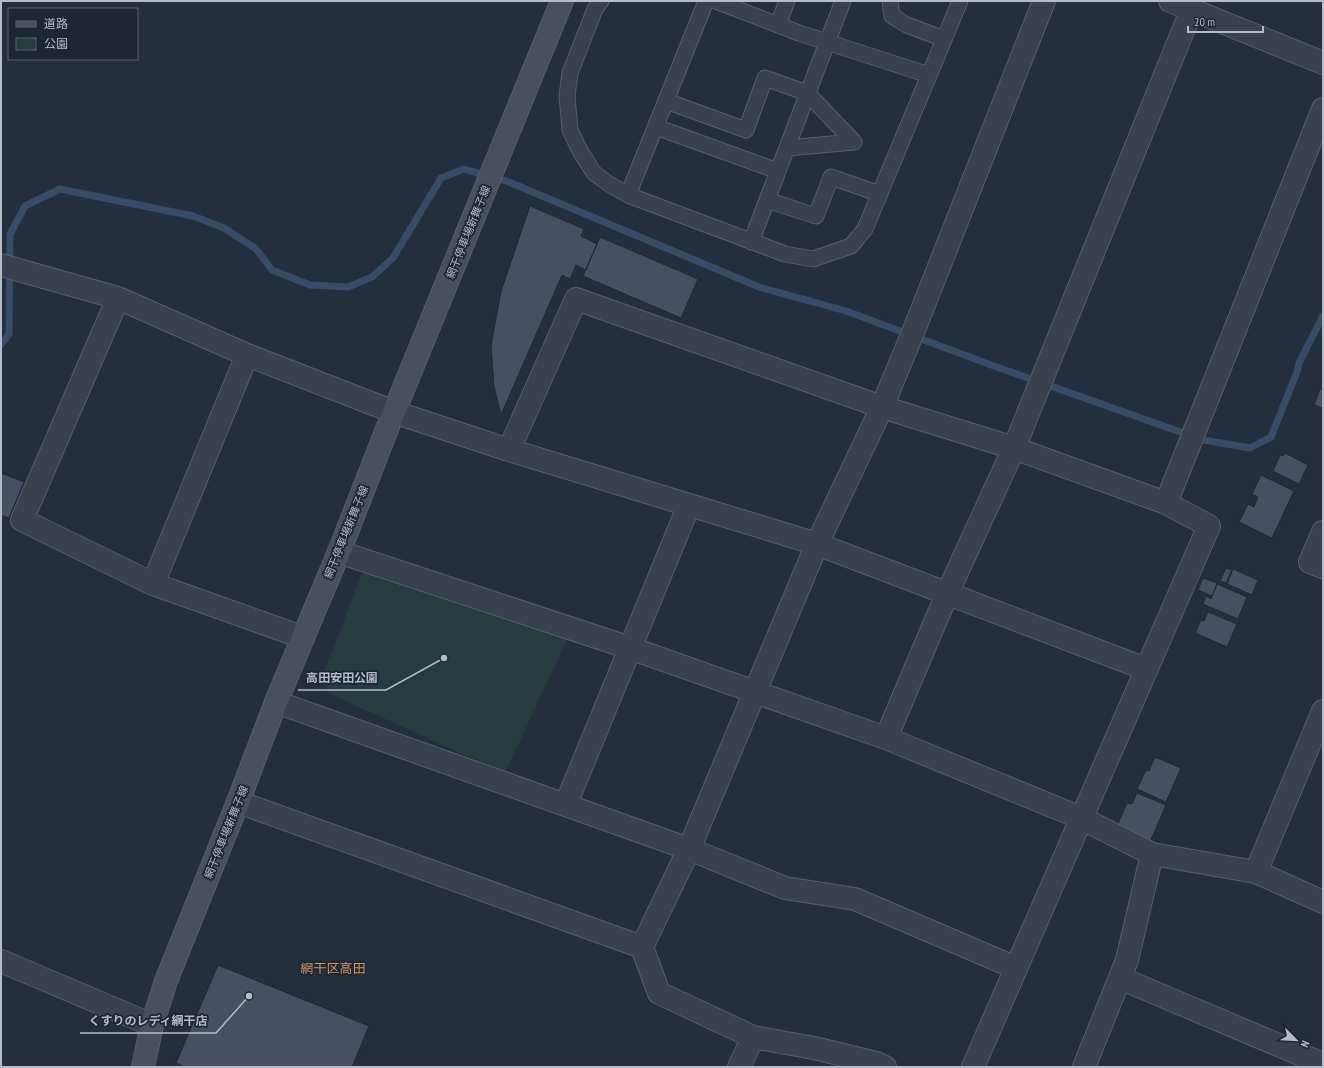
<svg xmlns="http://www.w3.org/2000/svg" width="1324" height="1068" font-family="'PT Sans Narrow','Noto Sans JP',sans-serif">
<style>
.green{fill:#263c3f}
.lines{fill:none;stroke-linecap:round;stroke-linejoin:round}
.stream{stroke:#394c67;stroke-width:7}
.building{fill:#455162;stroke:#1f2835}
.service-casing{stroke:#565f6c;stroke-width:17}
.minor-casing{stroke:#565f6c;stroke-width:24}
.secondary-casing{stroke:#565f6c;stroke-width:24}
.service{stroke:#38414e;stroke-width:15}
.minor{stroke:#38414e;stroke-width:22}
.secondary{stroke:#465061;stroke-width:22}
.labels{text-anchor:middle;stroke-width:3.5;stroke-linejoin:round;paint-order:stroke}
.street-label{font-size:11px;fill:#b4bcc9;stroke:#1d2633}
.quarter-label{font-size:13px;fill:#d59563;stroke:#1d2633}
.leader{fill:none;stroke:#b4bcc9;stroke-width:1.5}
.callout-dot{fill:#b4bcc9;stroke:#1d2633;stroke-width:1.5}
.callout-label{font-size:12px;text-anchor:middle;font-weight:bold;fill:#b4bcc9;stroke:#1d2633;stroke-width:3.5;stroke-linejoin:round;paint-order:stroke}
</style>
<rect width="100%" height="100%" fill="#242f3e"/>
<!-- green -->
<path class="green" d="M 371,569 L 569,635 L 505,773 L 330,694 L 321,681 L 362,573 Z"/>
<g class="lines">
<!-- stream -->
<path class="stream" d="M 1,345 L 9,334 L 10,234 L 25,206 L 60,189 L 193,216 L 224,228 L 256,249 L 272,270 L 310,285 L 348,287 L 372,277 L 393,258 L 441,178 L 464,169 L 509,182 L 759,287 L 846,311 L 994,366 L 1203,440 L 1250,448 L 1271,437 L 1297,372 L 1299,363 L 1323,316"/>
</g>
<!-- building -->
<path class="building" d="M 530,206 L 584,229 L 581,236 L 597,244 L 586,270 L 576,265 L 570,279 L 562,275 L 501,415 L 494,386 L 491,346 L 501,291 Z
M 600,237 L 698,279 L 681,318 L 583,276 Z
M 1320,389 L 1323,390 L 1323,408 L 1314,405 Z
M 1285,453 L 1308,465 L 1299,484 L 1273,471 L 1280,455 L 1283,456 Z
M 1,473 L 24,482 L 9,518 L 1,515 Z
M 1261,475 L 1294,491 L 1272,538 L 1239,522 L 1248,504 L 1254,507 L 1258,497 L 1252,494 Z
M 1226,568 L 1232,570 L 1226,583 L 1220,581 Z
M 1233,569 L 1258,580 L 1252,595 L 1227,584 Z
M 1203,578 L 1217,583 L 1212,596 L 1198,590 Z
M 1217,584 L 1247,597 L 1238,619 L 1203,604 L 1206,596 L 1211,599 Z
M 1208,612 L 1237,624 L 1227,647 L 1195,633 L 1201,620 L 1204,621 Z
M 1155,757 L 1181,768 L 1166,802 L 1137,789 L 1146,770 L 1149,771 Z
M 1137,793 L 1166,805 L 1150,842 L 1116,828 L 1127,803 L 1132,804 Z
M 218,965 L 369,1026 L 352,1067 L 185,1067 L 176,1063 Z"/>
<g class="lines">
<defs>
<path id="service" d="M 601,1 L 595,9 L 570,73 L 567,96 L 570,130 L 580,151 L 594,173 L 609,184 L 628,195 L 785,254 L 813,259 L 851,246 L 865,229 L 960,1
M 716,1 L 799,33 L 929,75
M 890,1 L 892,16 L 907,25 L 944,39
M 778,25 L 787,1
M 666,101 L 746,130 L 765,78 L 807,93 L 854,142 L 787,148
M 656,127 L 778,171
M 628,195 L 706,1
M 767,200 L 816,216 L 831,177 L 880,194
M 751,242 L 843,1"/>
<path id="minor" d="M 1170,1 L 1323,63
M 1,265 L 118,298
M 509,450 L 576,299 L 882,407 L 1014,448 L 1166,503 L 1209,526 L 973,1067
M 1166,503 L 1323,109
M 1323,532 L 1310,562 L 1323,567
M 339,552 L 630,648 L 886,738 L 1081,818 L 1152,854 L 1256,872 L 1323,902
M 153,584 L 247,355
M 302,637 L 153,584 L 22,520 L 118,298 L 247,355 L 394,412 L 509,450 L 817,544 L 1146,669
M 276,702 L 689,849 L 785,888 L 855,899 L 1016,968
M 886,738 L 947,594 L 1014,448 L 1191,11
M 238,802 L 642,947
M 566,804 L 689,505
M 1256,872 L 1323,711
M 1,961 L 152,1025
M 1120,978 L 1323,1064
M 753,1037 L 814,1048 L 876,1063 L 885,1067
M 739,1067 L 753,1037 L 659,993 L 642,947 L 689,849 L 817,544 L 882,407 L 914,330 L 1044,1
M 1084,1067 L 1127,960 L 1152,854"/>
<path id="secondary" d="M 143,1067 L 152,1025 L 166,981 L 238,802 L 276,702 L 339,552 L 387,429 L 562,1"/>
</defs>
<!-- service casing -->
<use href="#service" class="service-casing"/>
<!-- minor casing -->
<use href="#minor" class="minor-casing"/>
<!-- secondary casing -->
<use href="#secondary" class="secondary-casing"/>
<!-- service -->
<use href="#service" class="service"/>
<!-- minor -->
<use href="#minor" class="minor"/>
<!-- secondary -->
<use href="#secondary" class="secondary"/>
</g>
<g class="labels">
<!-- street labels -->
<g class="street-label">
<text transform="translate(468 232) rotate(-68)" y="4">網干停車場新舞子線</text>
<text transform="translate(346 532) rotate(-68)" y="4">網干停車場新舞子線</text>
<text transform="translate(226 832) rotate(-68)" y="4">網干停車場新舞子線</text>
</g>
<!-- quarter labels -->
<g class="quarter-label">
<text x="333" y="973">網干区高田</text>
</g>
</g>
<!-- callouts -->
<path class="leader" d="M444 658L386 690H298M249 996L216 1033H80"/>
<g class="callout-dot">
<circle cx="444" cy="658" r="4"/>
<circle cx="249" cy="996" r="4"/>
</g>
<g class="callout-label">
<text x="342" y="682">高田安田公園</text>
<text x="148" y="1025">くすりのレディ網干店</text>
</g>
<!-- border -->
<rect width="1324" height="1068" fill="none" stroke="#b4bcc9" stroke-width="4"/>
<!-- legend -->
<rect x="8" y="8" width="130" height="52" fill="#1d2633" stroke="#59626f"/>
<rect x="16" y="21" width="20" height="6" fill="#465061" stroke="#59626f"/>
<text x="44" y="28" font-size="12" fill="#b4bcc9">道路</text>
<rect x="16" y="38" width="20" height="12" fill="#263c3f" stroke="#59626f"/>
<text x="44" y="48" font-size="12" fill="#b4bcc9">公園</text>
<!-- north arrow -->
<g transform="translate(1296 1040) rotate(114)" stroke="#1d2633" stroke-width="3" paint-order="stroke">
<path d="M0-3L7 15L0 10L-7 15Z" fill="#b4bcc9"/>
<text y="-6" font-size="11" font-weight="bold" text-anchor="middle" fill="#b4bcc9">N</text>
</g>
<!-- scale -->
<path d="M1188 26v6h75v-6" fill="none" stroke="#b4bcc9" stroke-width="2"/>
<text x="1194" y="26" font-size="12" fill="#b4bcc9" stroke="#1d2633" stroke-width="3" paint-order="stroke">20 m</text>
</svg>
